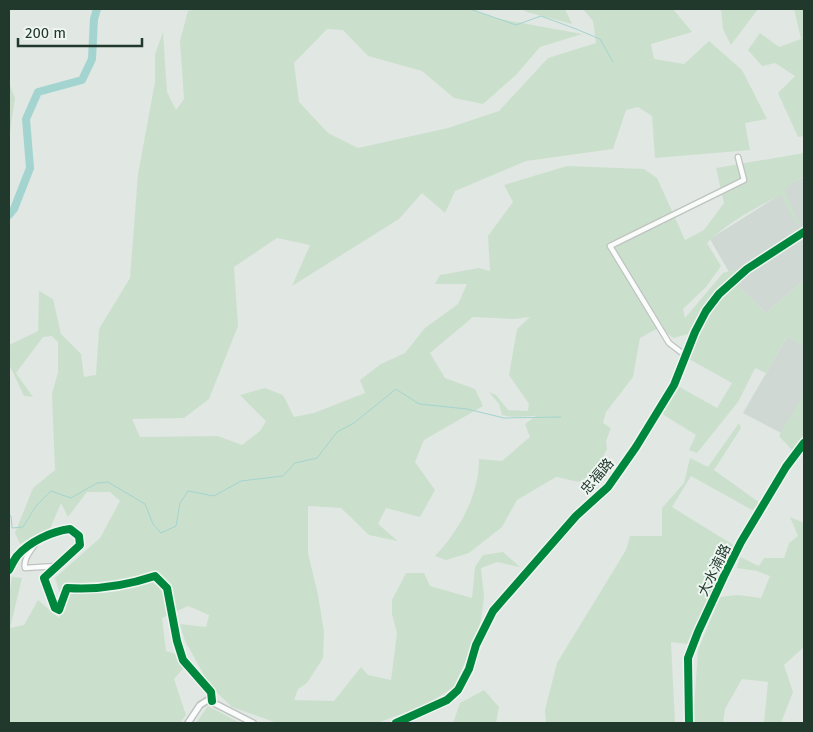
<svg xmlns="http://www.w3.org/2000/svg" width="813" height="732" font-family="'Fira Sans','Noto Sans TC',sans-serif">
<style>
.built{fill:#cfd8d2}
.green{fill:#cae0cc}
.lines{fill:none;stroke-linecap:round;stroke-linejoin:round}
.stream{stroke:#a3d4cf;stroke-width:1}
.river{stroke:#a3d4cf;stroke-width:8}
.minor-casing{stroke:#bec3c0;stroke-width:7}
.tertiary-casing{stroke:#bec3c0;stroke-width:8}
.minor{stroke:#fafbfb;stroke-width:4.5}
.tertiary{stroke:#fafbfb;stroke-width:5}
.cycleway-casing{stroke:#eff6f1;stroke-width:11}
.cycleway{stroke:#00873e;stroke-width:8}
.labels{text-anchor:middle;stroke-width:4;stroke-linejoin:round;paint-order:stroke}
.street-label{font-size:14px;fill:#21382d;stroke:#eff6f1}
</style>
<rect width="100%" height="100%" fill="#e1e7e3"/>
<!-- built -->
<path class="built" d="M 804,177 L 804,280 L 766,313 L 736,284 L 710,239 L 783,193 L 781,188 Z
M 787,337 L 802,344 L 804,342 L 804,395 L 783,434 L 743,413 Z"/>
<!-- green -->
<path class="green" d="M 196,9 L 471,9 L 495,18 L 582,34 L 540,47 L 516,75 L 483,104 L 454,98 L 422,71 L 368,56 L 343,30 L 327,29 L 294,63 L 299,102 L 328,133 L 358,148 L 448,128 L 499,111 L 548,58 L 596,43 L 593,21 L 583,9 L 673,9 L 692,32 L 651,44 L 654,59 L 684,64 L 709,41 L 742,70 L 767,119 L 745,123 L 750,150 L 655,158 L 652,116 L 638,107 L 626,110 L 613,149 L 526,161 L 455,191 L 445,213 L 422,193 L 399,219 L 292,286 L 310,245 L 277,238 L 234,267 L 238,326 L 209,399 L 184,418 L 132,419 L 140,437 L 218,436 L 242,445 L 260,431 L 266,421 L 240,395 L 265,388 L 283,395 L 294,417 L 314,413 L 365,393 L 360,380 L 381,364 L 405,353 L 425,328 L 458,304 L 467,284 L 435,284 L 440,275 L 479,268 L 490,271 L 488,236 L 513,202 L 504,185 L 567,166 L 644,169 L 657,178 L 685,240 L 704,230 L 724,203 L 716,168 L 804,153 L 804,176 L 784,189 L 799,223 L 796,224 L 781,195 C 755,208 728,222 707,243 L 721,266 L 706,287 L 683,309 L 685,318 L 723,273 L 734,270 L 736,273 L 700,313 L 688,334 L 674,338 L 658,328 L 640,338 L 633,377 L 606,412 L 603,423 L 611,428 L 606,441 L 607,449 L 595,473 L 579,482 L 556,477 L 517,500 L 502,527 L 469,553 L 446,560 L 435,556 C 459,531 479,495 479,459 L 502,461 L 530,437 L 525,424 L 536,416 L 513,417 L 502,415 L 499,404 L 489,392 L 496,395 L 508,410 L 528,411 L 529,404 L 509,375 L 517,329 L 530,317 L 514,319 L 473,317 L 430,353 L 445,378 L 475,389 L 483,406 L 424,440 L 415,462 L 435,490 L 420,517 L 386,508 L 378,524 L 398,541 L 369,535 L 341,508 L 308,506 L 308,553 L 318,595 L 324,632 L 323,658 L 307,683 L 298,689 L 294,700 L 334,701 L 361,667 L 368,675 L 391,680 L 397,633 L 392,614 L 392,600 L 406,573 L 424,573 L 430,586 L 472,598 L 475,567 L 483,555 L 503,552 L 520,567 L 497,562 L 481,568 L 484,597 L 481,620 L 473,644 L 454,687 L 426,705 L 377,723 L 277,723 L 232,707 L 210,686 L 185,641 L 180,624 L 206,627 L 209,615 L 188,606 L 162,618 L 166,651 L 183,656 L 187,664 L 174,679 L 186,715 L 180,723 L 9,723 L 9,596 L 12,577 L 22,578 L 10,628 L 24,625 L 38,600 L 59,618 L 64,607 L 55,578 L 100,538 L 120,501 L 110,492 L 87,492 L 68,517 L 61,503 L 49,531 L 20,544 L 15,533 L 33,488 L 55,470 L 52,394 L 58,372 L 58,342 L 52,336 L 43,337 L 16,373 L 33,397 L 24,396 L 9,364 L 9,345 L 38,331 L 39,291 L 53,299 L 61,334 L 81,354 L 84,377 L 96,375 L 99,329 L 130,278 L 138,174 L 155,82 L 155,54 L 163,32 L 167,92 L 176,110 L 184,99 L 180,41 L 188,11 Z
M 522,9 L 565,9 L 572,24 L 527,12 Z
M 721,9 L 758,9 L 731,45 L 723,29 Z
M 794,9 L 804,9 L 804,136 L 798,137 L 778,93 L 795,76 L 775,63 L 762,66 L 748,50 L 760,33 L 779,47 L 801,39 Z
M 9,83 L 15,98 L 9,139 Z
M 804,280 L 804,342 L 802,345 L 787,337 L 766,373 L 755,368 L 738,402 L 697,453 L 689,450 L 696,435 L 659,412 L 676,385 L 717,408 L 732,383 L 689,359 L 704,324 L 713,309 L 736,284 L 766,313 Z
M 804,394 L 804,434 L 792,450 L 779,436 Z
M 739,423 L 741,428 L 714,470 L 760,503 L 752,510 L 691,476 L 672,507 L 735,546 L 687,644 L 671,642 L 675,723 L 546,723 L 545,710 L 557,663 L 626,550 L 630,536 L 662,536 L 662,508 L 684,483 L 690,458 L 708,467 Z
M 790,517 L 804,523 L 804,647 L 784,665 L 793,692 L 781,723 L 764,723 L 768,682 L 742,679 L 725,709 L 723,723 L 693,723 L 698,650 L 720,597 L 738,595 L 761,598 L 770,576 L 757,571 L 737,568 L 740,557 L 759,566 L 764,558 L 784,558 L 789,543 L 798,536 Z
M 484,690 L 499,707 L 496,723 L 453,723 L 460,703 Z
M 208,706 L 240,723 L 196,723 Z"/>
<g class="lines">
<!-- stream -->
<path class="stream" d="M 470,9 L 516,25 L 541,16 L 576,29 L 600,39 L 613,62
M 9,515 L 11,516 L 12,528 L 23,527 L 36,506 L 51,491 L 71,498 L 97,483 L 108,482 L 145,504 L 153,524 L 161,533 L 176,526 L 180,503 L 188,491 L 214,496 L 241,481 L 283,476 L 295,463 L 317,458 L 337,432 L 354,423 L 396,389 L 419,404 L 467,409 L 504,418 L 561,417"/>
<!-- river -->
<path class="river" d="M 9,215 L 14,209 L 30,168 L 26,119 L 38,92 L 82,80 L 92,59 L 94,19 L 97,9"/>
<defs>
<path id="minor" d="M 686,356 L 669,343 L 610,246 L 744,180 L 738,157
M 37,542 C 31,550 23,559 25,568 L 56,566
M 9,570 C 11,566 14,560 17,556 C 29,542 52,531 70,529 L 79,536 L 80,545 L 44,578 L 55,608 L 59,610 L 67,588 C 96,590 128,585 155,576 L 167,588 L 177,641 L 183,660 L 211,692 L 212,701"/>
<path id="tertiary" d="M 188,723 L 200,705 L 208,700 L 253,723
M 396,723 L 447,700 L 458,690 L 469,669 L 476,645 L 493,611 L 576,516 L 608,487 L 636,447 L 674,385 L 695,332 L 706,311 L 719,294 L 747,269 L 804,232
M 689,723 L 688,658 L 698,632 L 724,576 L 741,542 L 786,467 L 804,443"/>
</defs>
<!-- minor casing -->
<use href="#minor" class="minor-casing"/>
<!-- tertiary casing -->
<use href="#tertiary" class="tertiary-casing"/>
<!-- minor -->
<use href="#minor" class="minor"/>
<!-- tertiary -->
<use href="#tertiary" class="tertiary"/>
<defs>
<path id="cycleway" d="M 9,570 C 11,566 14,560 17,556 C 29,542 52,531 70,529 L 79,536 L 80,545 L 44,578 L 55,608 L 59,610 L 67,588 C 96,590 128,585 155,576 L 167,588 L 177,641 L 183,660 L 211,692 L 212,701
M 396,723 L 447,700 L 458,690 L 469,669 L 476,645 L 493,611 L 576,516 L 608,487 L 636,447 L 674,385 L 695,332 L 706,311 L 719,294 L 747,269 L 804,232
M 689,723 L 688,658 L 698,632 L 724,576 L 741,542 L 786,467 L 804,443"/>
</defs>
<!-- cycleway casing -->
<use href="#cycleway" class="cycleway-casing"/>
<!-- cycleway -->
<use href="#cycleway" class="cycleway"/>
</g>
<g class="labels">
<!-- street labels -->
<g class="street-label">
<text transform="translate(597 476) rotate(-49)" y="5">忠福路</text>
<text transform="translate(714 570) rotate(-64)" y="5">大水湳路</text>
</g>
</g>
<!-- border -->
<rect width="813" height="732" fill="none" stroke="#21382d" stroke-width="20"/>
<!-- scale -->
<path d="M18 38v8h124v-8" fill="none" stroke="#21382d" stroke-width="2.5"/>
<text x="25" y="38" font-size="15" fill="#21382d" stroke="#eff6f1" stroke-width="4" paint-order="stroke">200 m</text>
</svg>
